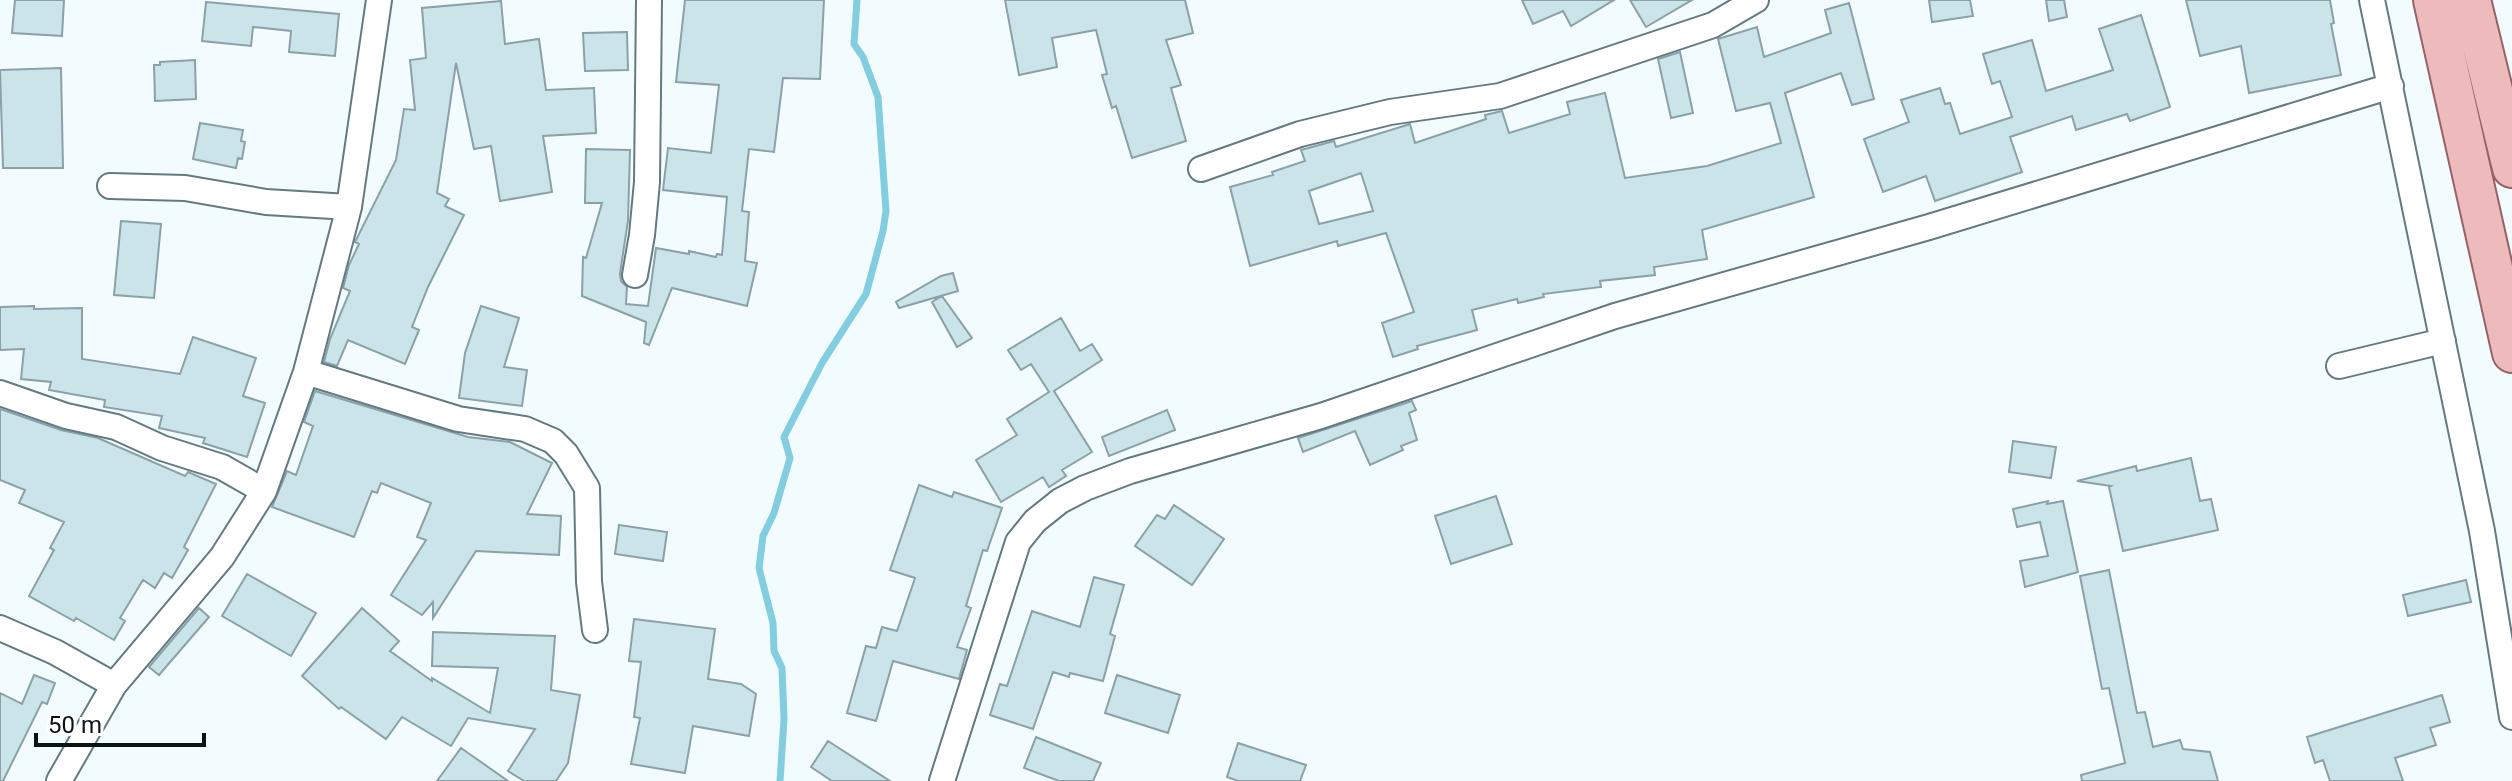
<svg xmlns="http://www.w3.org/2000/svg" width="2512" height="781" font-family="Roboto,sans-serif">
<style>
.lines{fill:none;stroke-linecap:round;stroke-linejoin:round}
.stream{stroke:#83cde0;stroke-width:7}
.building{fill:#cbe4ea;stroke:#89a1a7;stroke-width:2;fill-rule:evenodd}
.street-casing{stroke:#637a80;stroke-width:28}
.primary-casing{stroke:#966265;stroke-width:42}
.street{stroke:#fff;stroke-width:24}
.primary{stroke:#edbbbc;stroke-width:38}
</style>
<rect width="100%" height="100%" fill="#f2fcff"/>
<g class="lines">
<!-- stream -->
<path class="stream" d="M 780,781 L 784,719 L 782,668 L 774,651 L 773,623 L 759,568 L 763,536 L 774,513 L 790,458 L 784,437 L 822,363 L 866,294 L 883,231 L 886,211 L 878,97 L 863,57 L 854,44 L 857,0"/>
</g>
<!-- building -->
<path class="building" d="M 15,0 L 64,0 L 62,36 L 12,33 Z
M 685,0 L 824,0 L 820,79 L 783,78 L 774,152 L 749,149 L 742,211 L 749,212 L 745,261 L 757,263 L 747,306 L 672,288 L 649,345 L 644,343 L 646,322 L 582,296 L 583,257 L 586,258 L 602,203 L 585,203 L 586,149 L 630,150 L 628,221 L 620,273 L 621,281 L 627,287 L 626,304 L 648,306 L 656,248 L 689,254 L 689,251 L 716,257 L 717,254 L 722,255 L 727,197 L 663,190 L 668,148 L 711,153 L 719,85 L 676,82 Z
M 1005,0 L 1185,0 L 1193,33 L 1166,40 L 1181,85 L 1171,88 L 1186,141 L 1132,158 L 1116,106 L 1112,108 L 1102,75 L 1107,74 L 1096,30 L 1052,38 L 1057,67 L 1019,75 Z
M 1522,0 L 1614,0 L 1571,26 L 1563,11 L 1533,24 Z
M 1630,0 L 1692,0 L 1646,27 Z
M 1929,0 L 1970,0 L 1973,16 L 1932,22 Z
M 2046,0 L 2064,0 L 2067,17 L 2049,21 Z
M 2186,0 L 2330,0 L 2334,23 L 2331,24 L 2341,75 L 2249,93 L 2241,46 L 2200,56 Z
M 501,1 L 505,44 L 539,39 L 546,90 L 594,88 L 596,133 L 543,136 L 552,192 L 500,201 L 491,146 L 474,149 L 456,63 L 437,193 L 449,199 L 445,206 L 464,215 L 428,287 L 412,327 L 419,330 L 405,364 L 348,340 L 337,366 L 324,362 L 330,339 L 350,291 L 343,288 L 349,265 L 359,244 L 355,242 L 396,160 L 404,109 L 415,110 L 410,60 L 426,58 L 422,8 Z
M 206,2 L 339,14 L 335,56 L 289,52 L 291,31 L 253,27 L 251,46 L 202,41 Z
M 1849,3 L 1874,99 L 1852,105 L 1841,73 L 1785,93 L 1814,197 L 1702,230 L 1707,259 L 1654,267 L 1655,275 L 1600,281 L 1601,287 L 1543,294 L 1544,297 L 1518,303 L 1517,299 L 1472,310 L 1477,330 L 1417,346 L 1418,349 L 1393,357 L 1382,323 L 1414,312 L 1386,233 L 1338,246 L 1337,241 L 1250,266 L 1230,187 L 1273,175 L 1272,172 L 1305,161 L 1301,150 L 1334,141 L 1336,147 L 1410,124 L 1415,143 L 1486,119 L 1485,115 L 1502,111 L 1509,133 L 1570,114 L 1567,102 L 1605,93 L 1625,178 L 1707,166 L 1781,143 L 1770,103 L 1736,111 L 1718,39 L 1757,27 L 1764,57 L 1831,33 L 1825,10 ZM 1361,173 L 1373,211 L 1319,224 L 1309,191 Z
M 2141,15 L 2170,107 L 2130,121 L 2127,114 L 2076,130 L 2072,116 L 2010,137 L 2022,172 L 1935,201 L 1926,176 L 1883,192 L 1864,139 L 1909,122 L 1901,100 L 1940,88 L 1945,104 L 1950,103 L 1960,134 L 2012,117 L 2000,81 L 1992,84 L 1983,54 L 2032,40 L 2046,91 L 2113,70 L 2099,29 Z
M 627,32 L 628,70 L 585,71 L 583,33 Z
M 1680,52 L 1693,113 L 1671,118 L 1658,59 Z
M 195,60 L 196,99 L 155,101 L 154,65 L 160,65 L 160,62 Z
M 61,68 L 63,168 L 3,168 L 0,70 Z
M 200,123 L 243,130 L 241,141 L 245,142 L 242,159 L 238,158 L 236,168 L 193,159 Z
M 121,221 L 161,224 L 154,298 L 114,295 Z
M 953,273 L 958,291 L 899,308 L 896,302 L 941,276 Z
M 942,296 L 972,338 L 957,347 L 932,302 Z
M 34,306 L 34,309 L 82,308 L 82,359 L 180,374 L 193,337 L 256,358 L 243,396 L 265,403 L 247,457 L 203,443 L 205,438 L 159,428 L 162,416 L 104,407 L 105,400 L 49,390 L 51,382 L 21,379 L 24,349 L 0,350 L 0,307 Z
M 481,306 L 519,318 L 504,367 L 527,370 L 522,406 L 459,398 L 465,353 Z
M 1061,318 L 1080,351 L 1092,344 L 1102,360 L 1054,391 L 1092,452 L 1062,470 L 1066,476 L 1049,487 L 1043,477 L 1001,502 L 976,460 L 1017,435 L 1007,419 L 1049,392 L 1031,364 L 1021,370 L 1008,350 Z
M 315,391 L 468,437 L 510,442 L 552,463 L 527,514 L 561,516 L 559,555 L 476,551 L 433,618 L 433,602 L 422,615 L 391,595 L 426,540 L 417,537 L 431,503 L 381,483 L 377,493 L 372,491 L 354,537 L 272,507 L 287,471 L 296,475 L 313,426 L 304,422 Z
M 1412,401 L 1416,410 L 1409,413 L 1417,440 L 1401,446 L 1403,450 L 1370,465 L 1355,431 L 1303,452 L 1298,438 Z
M 0,409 L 61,430 L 98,438 L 185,476 L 188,472 L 216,484 L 184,547 L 188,550 L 172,578 L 164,573 L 155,588 L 143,580 L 120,618 L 125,621 L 114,640 L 76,618 L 74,621 L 29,596 L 54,550 L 50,548 L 64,522 L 19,503 L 25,490 L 0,480 Z
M 1167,410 L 1175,430 L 1109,456 L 1102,437 Z
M 2013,441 L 2056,447 L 2051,478 L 2009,472 Z
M 2191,458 L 2200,501 L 2211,499 L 2218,530 L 2123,551 L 2109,487 L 2111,486 L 2077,481 L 2136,466 L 2137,471 Z
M 919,485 L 952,497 L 954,492 L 1002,508 L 987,551 L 983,550 L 966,606 L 971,608 L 957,647 L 967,650 L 959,679 L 893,661 L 876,721 L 847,713 L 866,646 L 876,648 L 882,627 L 897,631 L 915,578 L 890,570 Z
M 1496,496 L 1512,544 L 1451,564 L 1435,516 Z
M 2048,501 L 2047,504 L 2063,501 L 2078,572 L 2025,587 L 2020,561 L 2048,556 L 2040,522 L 2017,527 L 2013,509 Z
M 1174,505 L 1224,539 L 1192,585 L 1135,546 L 1157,515 L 1165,519 Z
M 619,525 L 667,532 L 663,561 L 615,554 Z
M 2109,570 L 2137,713 L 2145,712 L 2153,747 L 2180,740 L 2183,749 L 2210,752 L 2218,781 L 2082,781 L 2081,775 L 2125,763 L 2109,688 L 2102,689 L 2080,576 Z
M 247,574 L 316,613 L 291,656 L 222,616 Z
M 1094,577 L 1124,585 L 1110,634 L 1115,636 L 1103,681 L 1070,673 L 1069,677 L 1053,672 L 1033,729 L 990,715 L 1000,684 L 1007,686 L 1032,611 L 1080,627 Z
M 2466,580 L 2471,602 L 2408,616 L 2403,595 Z
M 199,608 L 209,617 L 159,675 L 149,667 Z
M 362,608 L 399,641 L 390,651 L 432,681 L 432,678 L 490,713 L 498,668 L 432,666 L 433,632 L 555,636 L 551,690 L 580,695 L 568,763 L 556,781 L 524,781 L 508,771 L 535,729 L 468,718 L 451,746 L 402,717 L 386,739 L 341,707 L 339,709 L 302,676 Z
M 634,619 L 715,629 L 708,679 L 741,684 L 756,694 L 749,736 L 693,726 L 685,773 L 631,764 L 640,718 L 634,717 L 641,662 L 629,661 Z
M 34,675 L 55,683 L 47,704 L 42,702 L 3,781 L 0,781 L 0,693 L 22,704 Z
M 1117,675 L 1180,695 L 1168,733 L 1105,713 Z
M 2442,695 L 2450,722 L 2430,728 L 2436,745 L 2395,758 L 2403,781 L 2330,781 L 2323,760 L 2315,763 L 2307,737 Z
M 1036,737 L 1101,763 L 1093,781 L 1059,781 L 1024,768 Z
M 828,741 L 890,781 L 832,781 L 811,767 Z
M 1238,743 L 1306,765 L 1300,781 L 1238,781 L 1227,777 Z
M 461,748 L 508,781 L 437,781 Z"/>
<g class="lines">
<defs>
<path id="street" d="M 2372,0 L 2482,531 L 2512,717
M 1201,169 L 1300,134 L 1390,112 L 1500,96 L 1713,25 L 1756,0
M 110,186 L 185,188 L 266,202 L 349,207
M 635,275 L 642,235 L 647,182 L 649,0
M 2339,366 L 2443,341
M 306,372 L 458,419 L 525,429 L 553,441 L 566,454 L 587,488 L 589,582 L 595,630
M 0,393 L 66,416 L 116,427 L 162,448 L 222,467 L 264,491
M 0,628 L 55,652 L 114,685
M 59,781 L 114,685 L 222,557 L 264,491 L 306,372 L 349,207 L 379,0
M 942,781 L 1018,542 L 1035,521 L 1060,501 L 1085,488 L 1130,471 L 1321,416 L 1615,316 L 1929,227 L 2391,86"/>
<path id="primary" d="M 2433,0 L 2512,353
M 2471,0 L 2512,168"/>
</defs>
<!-- street casing -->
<use href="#street" class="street-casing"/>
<!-- primary casing -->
<use href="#primary" class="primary-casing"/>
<!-- street -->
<use href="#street" class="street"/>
<!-- primary -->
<use href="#primary" class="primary"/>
</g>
<!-- scale -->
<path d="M36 733v12h168v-12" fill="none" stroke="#0a1315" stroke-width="4"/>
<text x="48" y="733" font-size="24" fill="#0a1315" stroke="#ffffff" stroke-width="6" paint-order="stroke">50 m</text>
</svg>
